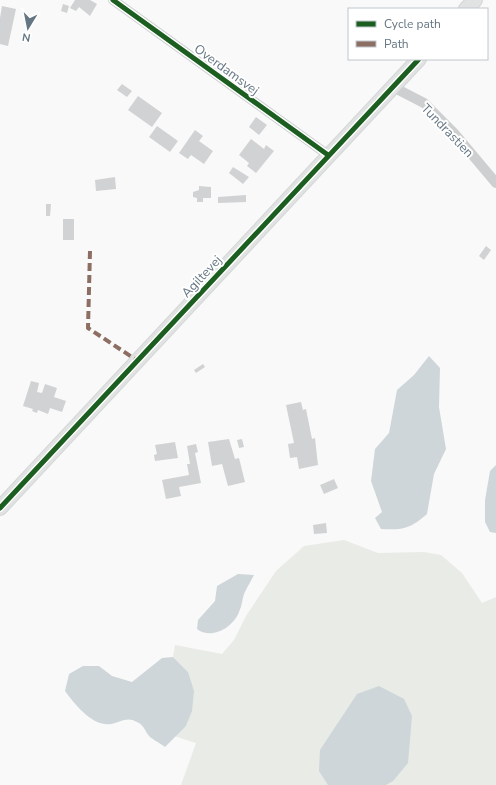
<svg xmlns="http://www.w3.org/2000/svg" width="496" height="785" font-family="'Nunito Sans',sans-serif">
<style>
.green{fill:#e8ebe6}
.water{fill:#ced6d9}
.building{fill:#d0d2d3}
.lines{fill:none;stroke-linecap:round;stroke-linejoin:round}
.secondary-casing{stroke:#d5d6d7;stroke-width:16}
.street{stroke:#cecfd0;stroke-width:10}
.secondary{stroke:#e1e2e2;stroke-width:14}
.quiet{stroke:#8d6e63;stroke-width:4;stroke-dasharray:8 4;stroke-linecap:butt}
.cycleway-casing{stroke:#fff;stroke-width:8}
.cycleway{stroke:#1b5e20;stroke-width:5}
.labels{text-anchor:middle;stroke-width:4;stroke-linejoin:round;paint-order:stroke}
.street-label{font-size:13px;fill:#657683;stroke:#fff}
</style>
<rect width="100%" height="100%" fill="#f9f9f9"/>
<!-- green -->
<path class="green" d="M 344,540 L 378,553 L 424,552 L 441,555 L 462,573 L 482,603 L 496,597 L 496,785 L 181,785 L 196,743 L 174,736 L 186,726 L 192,710 L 188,672 L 173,657 L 175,645 L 222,654 L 234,640 L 246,616 L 276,571 L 304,546 Z"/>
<!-- water -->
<path class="water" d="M 429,356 L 440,368 L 439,407 L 446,449 L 434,474 L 427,514 C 410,529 403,530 381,529 L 375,518 L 382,512 L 371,481 L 375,449 L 389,433 L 397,390 L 414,375 Z
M 496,465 L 496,533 L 490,532 L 485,522 L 485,500 L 490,471 Z
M 238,574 L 254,575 C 251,581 247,587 244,594 C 242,600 242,606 239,612 C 233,628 211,640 197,629 L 198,620 L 215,601 L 217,586 Z
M 173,657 L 188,672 L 194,691 L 192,711 L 186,726 L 165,747 C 160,743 153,740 149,736 C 145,731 144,725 137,722 C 127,716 121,722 111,724 C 92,727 74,703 65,691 L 69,674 L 83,666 L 99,666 L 112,676 L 132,682 L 162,658 Z
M 379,686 L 404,699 L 412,716 L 408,763 L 393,781 L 386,785 L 328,785 L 319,771 L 320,750 L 357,694 Z"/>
<!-- building -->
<path class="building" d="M 75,0 L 90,0 L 97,4 L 90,16 L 79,7 L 76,11 L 70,8 Z
M 63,4 L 69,6 L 67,13 L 61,11 Z
M 2,6 L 16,9 L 8,46 L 0,44 L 0,18 Z
M 122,84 L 132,91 L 127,97 L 117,90 Z
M 138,96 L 162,113 L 152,127 L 128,110 Z
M 256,117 L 267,125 L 259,135 L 249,127 Z
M 157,126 L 178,141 L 170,152 L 149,137 Z
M 195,130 L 203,136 L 199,141 L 213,151 L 204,164 L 191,155 L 188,159 L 179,153 Z
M 251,139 L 264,149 L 266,145 L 274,151 L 256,173 L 247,166 L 249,163 L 239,155 Z
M 233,167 L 249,177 L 243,184 L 229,173 Z
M 115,177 L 116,189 L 96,191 L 95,180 Z
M 199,186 L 211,187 L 211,198 L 203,198 L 203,202 L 197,202 L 197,198 L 193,197 L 193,192 L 199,190 Z
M 246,195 L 246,202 L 218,203 L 218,197 Z
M 46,204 L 51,204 L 50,216 L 46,216 Z
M 63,219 L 74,219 L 74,240 L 63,240 Z
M 486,246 L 491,250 L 484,260 L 479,256 Z
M 203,364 L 205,367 L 196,373 L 194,370 Z
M 31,381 L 39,383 L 37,392 L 42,393 L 45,384 L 57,388 L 54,397 L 66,401 L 62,412 L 50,408 L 48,414 L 38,410 L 37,413 L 32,411 L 33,409 L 23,406 Z
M 301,402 L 303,410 L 306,409 L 312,439 L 315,438 L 318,465 L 299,469 L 297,457 L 290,458 L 288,444 L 294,443 L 286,405 Z
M 229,439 L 235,459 L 239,458 L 245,482 L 228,486 L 222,464 L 212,466 L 208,442 Z
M 242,439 L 244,447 L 239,448 L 237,440 Z
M 175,442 L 178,458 L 155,461 L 154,455 L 157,454 L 155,445 Z
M 196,444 L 198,452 L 195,453 L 201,483 L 179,487 L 181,496 L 166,499 L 162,480 L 189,475 L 187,464 L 190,464 L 187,446 Z
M 334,479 L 338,488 L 324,494 L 320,485 Z
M 326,523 L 327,533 L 314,534 L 313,525 Z"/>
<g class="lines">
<defs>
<path id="secondary" d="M 466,9 L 475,0
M 0,508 L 419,59"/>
</defs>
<!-- secondary casing -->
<use href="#secondary" class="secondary-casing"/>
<!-- street -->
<path class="street" d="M 113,0 L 328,155
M 393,87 L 424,103 L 454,133 L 496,183"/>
<!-- secondary -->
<use href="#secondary" class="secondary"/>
<!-- quiet -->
<path class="quiet" d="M 90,251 L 88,328 L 138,361"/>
<defs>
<path id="cycleway" d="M 113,0 L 328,155
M 0,508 L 419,59"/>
</defs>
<!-- cycleway casing -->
<use href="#cycleway" class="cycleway-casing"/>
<!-- cycleway -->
<use href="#cycleway" class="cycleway"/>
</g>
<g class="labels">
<!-- street labels -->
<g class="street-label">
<text transform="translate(227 69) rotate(36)" y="5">Overdamsvej</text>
<text transform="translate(448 130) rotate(46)" y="5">Tundrastien</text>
<text transform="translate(201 276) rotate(-47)" y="5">Agiltevej</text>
</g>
</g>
<!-- legend -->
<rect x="348" y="8" width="140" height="52" fill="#ffffff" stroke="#c1c8cd"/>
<rect x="356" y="21" width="20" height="6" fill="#1b5e20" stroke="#c1c8cd"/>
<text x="384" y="28" font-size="12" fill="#657683">Cycle path</text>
<rect x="356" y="41" width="20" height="6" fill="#8d6e63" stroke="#c1c8cd"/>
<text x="384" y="48" font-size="12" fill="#657683">Path</text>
<!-- north arrow -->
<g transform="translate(28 28) rotate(190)" stroke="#ffffff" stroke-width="3" paint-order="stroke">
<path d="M0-3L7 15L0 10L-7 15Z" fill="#657683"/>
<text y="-6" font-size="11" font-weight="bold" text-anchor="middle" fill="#657683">N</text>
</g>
</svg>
